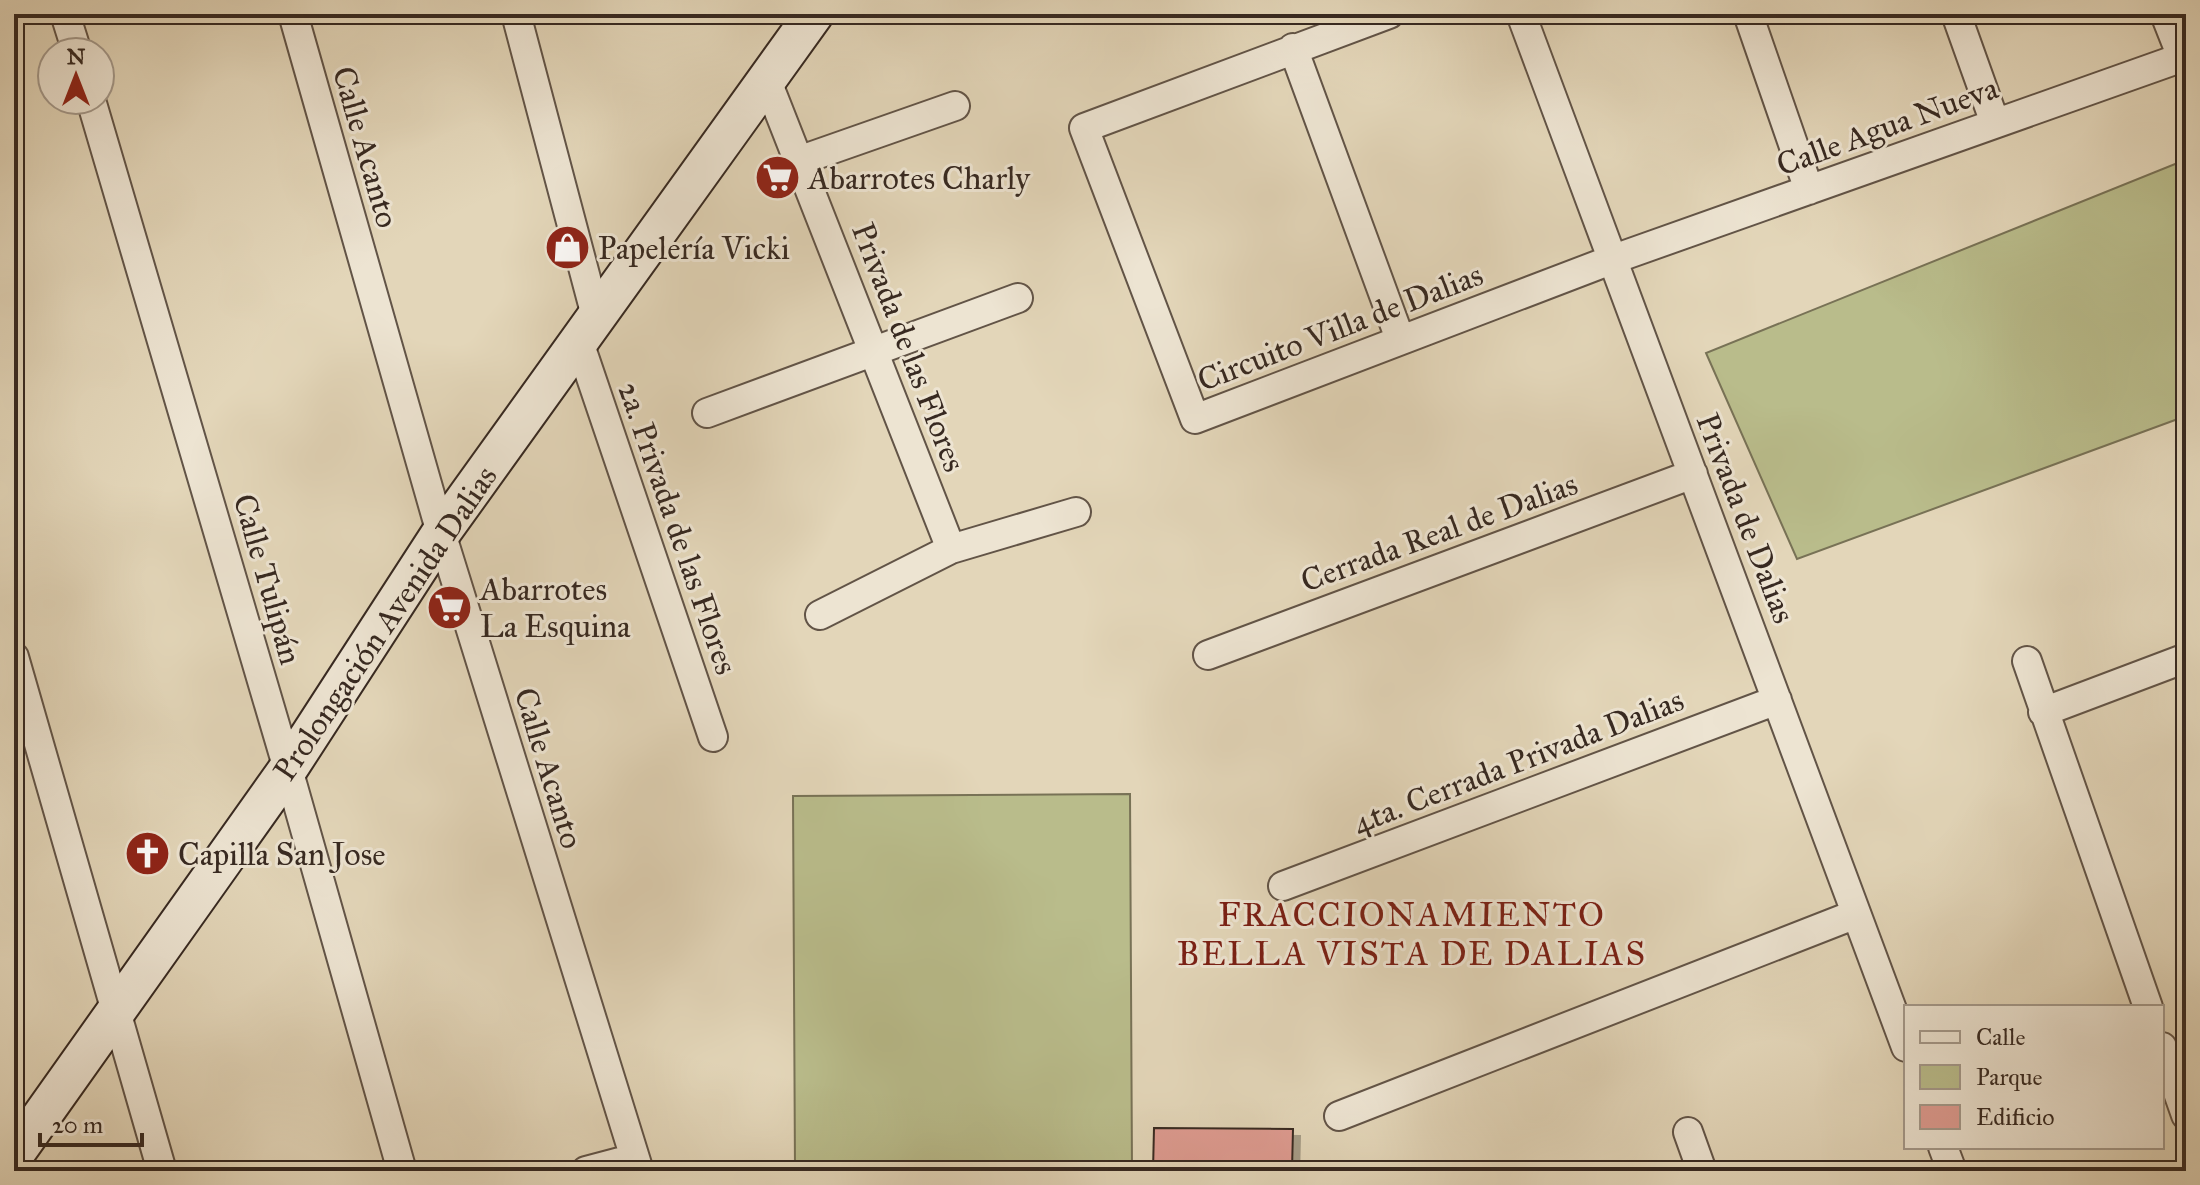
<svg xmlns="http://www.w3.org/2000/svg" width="2200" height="1185" font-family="'IM FELL Great Primer',serif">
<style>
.green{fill:#b9bc8b;stroke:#787256;stroke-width:2}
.building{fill:#df9c92;stroke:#372921;stroke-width:2;filter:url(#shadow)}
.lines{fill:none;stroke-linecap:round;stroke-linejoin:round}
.street-casing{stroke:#625447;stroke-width:32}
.secondary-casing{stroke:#372921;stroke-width:42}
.street{stroke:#ede4d2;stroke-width:28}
.secondary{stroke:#ede4d2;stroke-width:38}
.labels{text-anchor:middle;stroke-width:6;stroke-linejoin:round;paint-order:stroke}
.street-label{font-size:32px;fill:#372921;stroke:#ede4d2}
.poi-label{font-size:32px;fill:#372921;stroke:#ede4d2;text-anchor:start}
.neighbourhood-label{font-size:34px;letter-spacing:2px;fill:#7a1f14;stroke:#ede4d2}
</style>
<defs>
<filter id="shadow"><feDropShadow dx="7" dy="7" stdDeviation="0" flood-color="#0004"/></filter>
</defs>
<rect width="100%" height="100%" fill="#e3d6b9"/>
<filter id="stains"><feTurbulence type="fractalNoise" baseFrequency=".0025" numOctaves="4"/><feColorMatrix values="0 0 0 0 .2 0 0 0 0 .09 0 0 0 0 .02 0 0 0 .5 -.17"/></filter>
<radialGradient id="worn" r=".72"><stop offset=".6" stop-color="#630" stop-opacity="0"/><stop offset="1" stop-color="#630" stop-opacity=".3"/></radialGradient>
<!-- green -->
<path class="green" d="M 2185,160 L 2186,416 L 1797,559 L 1706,353 Z
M 1130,794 L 1132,1171 L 795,1171 L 793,796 Z"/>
<!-- building -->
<path class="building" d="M 1154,1128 L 1293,1129 L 1292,1171 L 1153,1171 Z"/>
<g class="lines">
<defs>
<path id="street" d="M 65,14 L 77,52
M 293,14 L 441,533 L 639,1171
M 516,14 L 597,320
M 1389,14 L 1084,128 L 1195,419 L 1611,260 L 2186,56
M 1521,14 L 1906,1047
M 1748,14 L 1809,190
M 1956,14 L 1995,123
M 2165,14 L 2182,57
M 1293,48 L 1400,339
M 767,81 L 951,549
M 91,100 L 288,769 L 402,1171
M 801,160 L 955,106
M 579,342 L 713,737
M 707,413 L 1018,298
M 820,615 L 951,549 L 1076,512
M 1208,655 L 1693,474
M 14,657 L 162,1171
M 2027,661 L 2148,1007
M 2043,712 L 2186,658
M 1283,886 L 1777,700
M 2162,1047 L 2186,1115
M 1339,1116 L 1856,914
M 1688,1132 L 1702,1171
M 1943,1147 L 1952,1171
M 586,1171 L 635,1158"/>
<path id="secondary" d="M 14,1155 L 288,769 L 441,533 L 814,14"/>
</defs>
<!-- street casing -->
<use href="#street" class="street-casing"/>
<!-- secondary casing -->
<use href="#secondary" class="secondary-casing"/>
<!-- street -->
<use href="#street" class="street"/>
<!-- secondary -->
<use href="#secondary" class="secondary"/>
</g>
<!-- icons -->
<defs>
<symbol id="supermarket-disc" viewBox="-11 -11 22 22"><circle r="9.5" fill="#8f2418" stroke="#ede4d2"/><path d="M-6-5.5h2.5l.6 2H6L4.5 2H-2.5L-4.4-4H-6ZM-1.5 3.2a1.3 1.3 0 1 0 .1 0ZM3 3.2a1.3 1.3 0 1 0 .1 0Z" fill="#fff"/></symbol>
<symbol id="shop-disc" viewBox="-11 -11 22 22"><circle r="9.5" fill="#8f2418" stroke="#ede4d2"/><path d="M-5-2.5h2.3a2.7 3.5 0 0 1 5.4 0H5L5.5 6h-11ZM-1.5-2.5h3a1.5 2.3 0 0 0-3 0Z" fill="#fff"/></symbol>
<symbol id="church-disc" viewBox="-11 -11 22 22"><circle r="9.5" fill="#8f2418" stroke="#ede4d2"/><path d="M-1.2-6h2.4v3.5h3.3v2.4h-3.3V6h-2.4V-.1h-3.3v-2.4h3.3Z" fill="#fff"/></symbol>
</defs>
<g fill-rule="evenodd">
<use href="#supermarket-disc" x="752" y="152" width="51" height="51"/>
<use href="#shop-disc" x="542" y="222" width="51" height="51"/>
<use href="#supermarket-disc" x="424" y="582" width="51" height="51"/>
<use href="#church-disc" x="122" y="828" width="51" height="51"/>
</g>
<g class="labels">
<!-- street labels -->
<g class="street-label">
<text transform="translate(1887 126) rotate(-20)" y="11">Calle Agua Nueva</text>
<text transform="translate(366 147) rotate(74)" y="11">Calle Acanto</text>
<text transform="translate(1340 327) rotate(-21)" y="11">Circuito Villa de Dalias</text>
<text transform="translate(909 347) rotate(69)" y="11">Privada de las Flores</text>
<text transform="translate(1746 518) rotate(69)" y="11">Privada de Dalias</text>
<text transform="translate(678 528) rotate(71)" y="11">2a. Privada de las Flores</text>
<text transform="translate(1439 532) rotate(-20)" y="11">Cerrada Real de Dalias</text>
<text transform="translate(268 579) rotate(74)" y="11">Calle Tulipán</text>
<text transform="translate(385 623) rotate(-56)" y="11">Prolongación Avenida Dalias</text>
<text transform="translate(1518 761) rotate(-21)" y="11">4ta. Cerrada Privada Dalias</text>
<text transform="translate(549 768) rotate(73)" y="11">Calle Acanto</text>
</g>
<!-- poi labels -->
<g class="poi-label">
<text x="808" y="189">Abarrotes Charly</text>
<text x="598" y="259">Papelería Vicki</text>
<text x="480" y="600">Abarrotes<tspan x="480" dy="37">La Esquina</tspan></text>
<text x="178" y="865">Capilla San Jose</text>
</g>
<!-- neighbourhood labels -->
<g class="neighbourhood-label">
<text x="1412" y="926">FRACCIONAMIENTO<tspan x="1412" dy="39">BELLA VISTA DE DALIAS</tspan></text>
</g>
</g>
<!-- margin -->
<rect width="2200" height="1185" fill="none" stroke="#e3d6b9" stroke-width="48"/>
<rect x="16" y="16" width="2168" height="1153" fill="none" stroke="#372921" stroke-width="4"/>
<rect x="24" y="24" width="2152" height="1137" fill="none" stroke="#372921" stroke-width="2"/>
<!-- legend -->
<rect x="1904" y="1005" width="260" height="144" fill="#ede4d2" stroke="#a4998b" stroke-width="2"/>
<rect x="1920" y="1031" width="40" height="12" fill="#ede4d2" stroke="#a4998b" stroke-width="2"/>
<text x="1976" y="1045" font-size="24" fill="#372921">Calle</text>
<rect x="1920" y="1065" width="40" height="24" fill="#b9bc8b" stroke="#a4998b" stroke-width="2"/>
<text x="1976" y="1085" font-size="24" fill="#372921">Parque</text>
<rect x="1920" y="1105" width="40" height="24" fill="#df9c92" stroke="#a4998b" stroke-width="2"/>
<text x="1976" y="1125" font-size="24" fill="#372921">Edificio</text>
<!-- north arrow -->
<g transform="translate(76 76)"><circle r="38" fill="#ede4d2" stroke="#a4998b" stroke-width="2"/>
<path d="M0-6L14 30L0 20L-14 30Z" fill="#8f2418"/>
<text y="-12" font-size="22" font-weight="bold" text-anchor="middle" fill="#372921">N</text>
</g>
<!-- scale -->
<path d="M40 1133v12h102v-12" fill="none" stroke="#372921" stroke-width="4"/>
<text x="52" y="1133" font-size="24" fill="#372921" stroke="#ede4d2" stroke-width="6" paint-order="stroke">20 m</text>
<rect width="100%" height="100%" filter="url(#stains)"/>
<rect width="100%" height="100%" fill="url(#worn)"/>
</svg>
